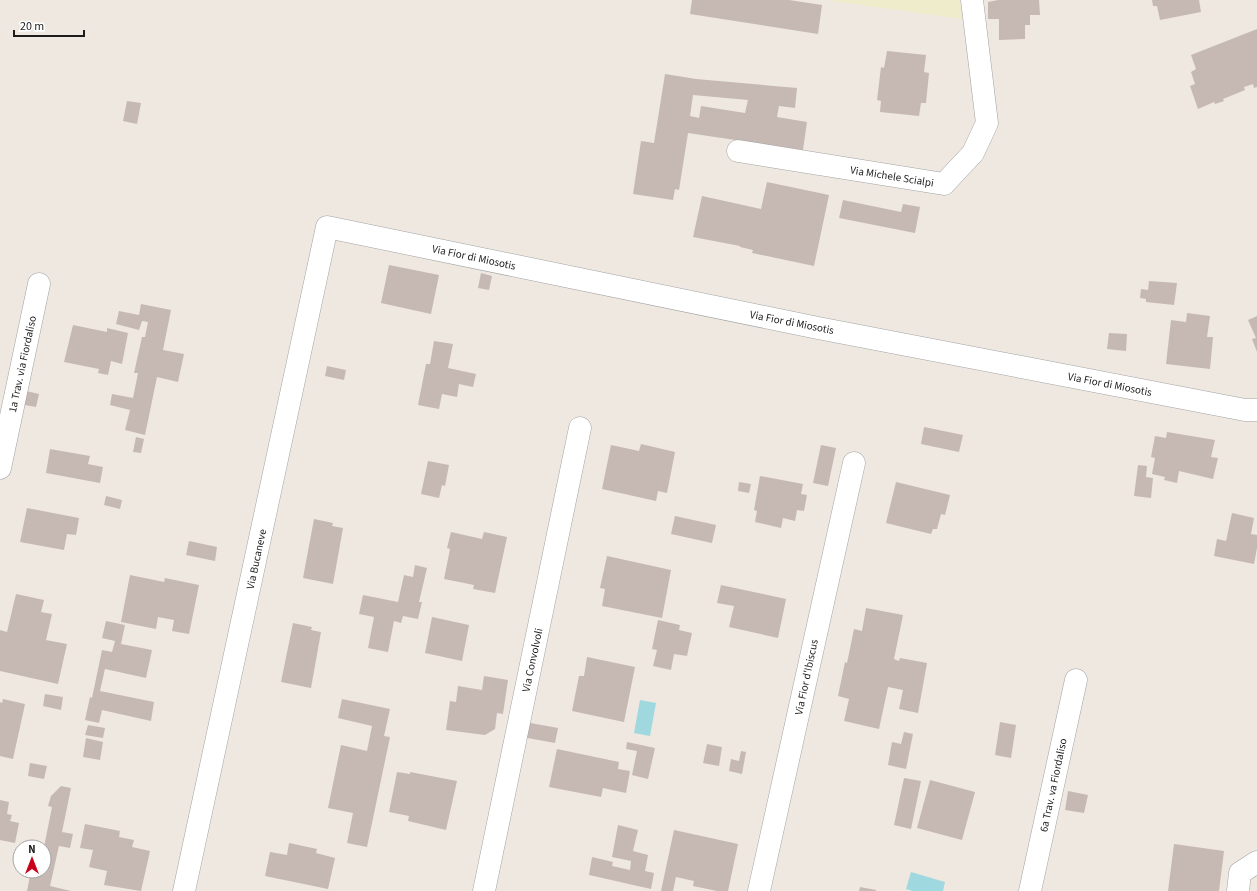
<svg xmlns="http://www.w3.org/2000/svg" width="1257" height="891" font-family="'Source Sans 3',sans-serif">
<style>
.farmland{fill:#eeeccb}
.water{fill:#9fd8de}
.building{fill:#c6b9b4;fill-rule:evenodd}
.lines{fill:none;stroke-linecap:round;stroke-linejoin:round}
.street-casing{stroke:#a3a3a3;stroke-width:23}
.street{stroke:#fff;stroke-width:22}
.labels{text-anchor:middle;stroke-width:3;stroke-linejoin:round;paint-order:stroke}
.street-label{font-size:11px;fill:#1c1c1c;stroke:#fff}
</style>
<rect width="100%" height="100%" fill="#eee8e1"/>
<!-- farmland -->
<path class="farmland" d="M 825,0 L 960,0 L 962,19 Z"/>
<!-- water -->
<path class="water" d="M 640,700 L 656,703 L 650,736 L 634,733 Z
M 911,872 L 945,882 L 943,891 L 913,891 L 906,889 Z"/>
<!-- building -->
<path class="building" d="M 692,0 L 789,0 L 822,5 L 818,34 L 690,14 Z
M 998,0 L 1039,0 L 1040,15 L 1030,15 L 1030,25 L 1025,25 L 1025,39 L 999,40 L 999,19 L 988,19 L 988,2 Z
M 1152,0 L 1199,0 L 1201,12 L 1160,20 L 1157,6 L 1153,6 Z
M 1257,29 L 1257,87 L 1254,88 L 1253,84 L 1244,87 L 1245,90 L 1223,99 L 1224,101 L 1215,104 L 1214,102 L 1198,109 L 1190,86 L 1195,84 L 1191,72 L 1196,69 L 1191,55 Z
M 887,51 L 926,55 L 924,72 L 929,73 L 926,103 L 921,103 L 919,116 L 880,112 L 881,101 L 877,100 L 881,67 L 884,68 Z
M 665,74 L 696,79 L 797,88 L 795,108 L 779,106 L 777,117 L 807,122 L 803,150 L 688,133 L 679,190 L 675,189 L 673,200 L 633,194 L 641,141 L 654,143 ZM 693,95 L 748,100 L 745,113 L 701,106 L 699,118 L 690,116 Z
M 127,101 L 141,103 L 137,124 L 123,121 Z
M 767,182 L 829,195 L 814,266 L 752,253 L 753,250 L 740,247 L 740,246 L 693,237 L 702,196 L 761,209 Z
M 843,200 L 901,212 L 903,204 L 920,207 L 915,233 L 839,218 Z
M 389,265 L 439,275 L 431,314 L 381,303 Z
M 481,273 L 492,276 L 489,290 L 478,288 Z
M 1149,281 L 1177,283 L 1174,305 L 1146,302 L 1146,299 L 1140,298 L 1141,289 L 1148,290 Z
M 141,304 L 171,310 L 163,350 L 184,354 L 178,382 L 157,377 L 145,435 L 125,430 L 130,410 L 110,405 L 112,394 L 133,398 L 138,373 L 134,373 L 142,337 L 145,337 L 148,322 L 142,321 L 139,330 L 116,324 L 119,311 L 139,315 Z
M 1187,313 L 1210,316 L 1207,337 L 1213,337 L 1210,369 L 1166,364 L 1171,320 L 1186,322 Z
M 1257,316 L 1257,352 L 1252,339 L 1256,338 L 1248,320 Z
M 73,325 L 107,332 L 107,328 L 128,333 L 122,364 L 111,361 L 108,375 L 98,373 L 99,369 L 64,362 Z
M 1109,333 L 1127,334 L 1126,351 L 1107,349 Z
M 434,341 L 453,344 L 448,368 L 476,374 L 473,387 L 459,384 L 457,397 L 442,394 L 439,409 L 418,405 L 426,364 L 430,364 Z
M 327,366 L 346,370 L 344,380 L 325,376 Z
M 22,390 L 39,394 L 36,407 L 19,404 Z
M 924,427 L 963,435 L 959,452 L 921,444 Z
M 1167,432 L 1215,440 L 1211,457 L 1218,458 L 1213,479 L 1179,471 L 1177,483 L 1164,480 L 1165,477 L 1152,474 L 1155,458 L 1151,457 L 1155,436 L 1166,438 Z
M 136,437 L 144,439 L 141,453 L 133,452 Z
M 641,444 L 675,452 L 667,493 L 658,491 L 656,501 L 602,489 L 611,445 L 639,451 Z
M 821,445 L 836,448 L 828,486 L 813,483 Z
M 50,449 L 90,456 L 88,464 L 103,467 L 100,483 L 46,473 Z
M 428,461 L 449,465 L 445,486 L 442,485 L 439,498 L 421,494 Z
M 1138,465 L 1147,466 L 1146,477 L 1153,478 L 1151,498 L 1134,496 Z
M 760,476 L 803,484 L 801,494 L 807,495 L 804,511 L 797,510 L 795,521 L 783,518 L 781,528 L 755,522 L 757,511 L 754,510 Z
M 739,482 L 751,484 L 749,493 L 738,491 Z
M 896,482 L 950,495 L 945,515 L 941,514 L 937,529 L 933,529 L 931,534 L 886,523 Z
M 106,496 L 122,500 L 120,509 L 104,505 Z
M 27,508 L 79,518 L 76,535 L 67,534 L 64,550 L 20,542 Z
M 1232,513 L 1254,518 L 1251,534 L 1257,535 L 1257,548 L 1254,564 L 1214,556 L 1217,539 L 1226,541 Z
M 675,516 L 716,525 L 712,543 L 671,534 Z
M 314,519 L 333,523 L 332,526 L 343,528 L 333,584 L 303,578 Z
M 451,532 L 482,539 L 484,532 L 507,537 L 495,593 L 473,589 L 474,585 L 444,579 L 450,549 L 447,548 Z
M 189,541 L 217,547 L 215,561 L 186,555 Z
M 607,556 L 671,570 L 662,618 L 602,606 L 605,589 L 600,588 Z
M 415,565 L 427,568 L 419,602 L 422,602 L 418,619 L 403,616 L 401,623 L 394,621 L 388,652 L 368,648 L 374,617 L 359,614 L 363,595 L 398,602 L 404,575 L 413,577 Z
M 130,575 L 164,582 L 165,578 L 199,585 L 189,634 L 172,631 L 174,620 L 158,617 L 156,629 L 121,622 Z
M 721,585 L 786,599 L 778,638 L 729,627 L 734,606 L 717,603 Z
M 16,594 L 44,600 L 41,612 L 52,614 L 46,640 L 67,644 L 58,684 L 0,671 L 0,630 L 7,632 Z
M 866,608 L 903,615 L 894,659 L 899,661 L 900,658 L 927,663 L 918,713 L 899,709 L 903,690 L 888,687 L 879,729 L 844,721 L 849,699 L 838,696 L 845,662 L 847,663 L 854,629 L 862,631 Z
M 432,617 L 469,625 L 462,661 L 425,653 Z
M 658,620 L 680,625 L 679,630 L 692,633 L 687,656 L 674,654 L 671,670 L 653,666 L 657,650 L 652,649 Z
M 106,621 L 125,625 L 121,644 L 152,650 L 146,678 L 105,669 L 100,691 L 154,702 L 151,721 L 102,710 L 99,723 L 85,720 L 90,697 L 92,698 L 102,650 L 112,652 L 115,641 L 102,638 Z
M 293,623 L 312,627 L 311,630 L 321,632 L 311,688 L 281,682 Z
M 587,657 L 635,667 L 624,722 L 572,711 L 579,676 L 584,676 Z
M 484,676 L 508,680 L 503,714 L 497,713 L 495,729 L 485,735 L 446,730 L 450,701 L 456,702 L 458,686 L 482,690 Z
M 45,694 L 63,697 L 61,710 L 43,706 Z
M 3,699 L 25,704 L 13,759 L 0,756 L 0,702 L 2,703 Z
M 342,699 L 390,709 L 384,736 L 390,737 L 367,847 L 347,843 L 353,813 L 328,808 L 341,745 L 367,751 L 372,726 L 338,718 Z
M 525,722 L 558,728 L 555,743 L 522,737 Z
M 1000,722 L 1016,725 L 1011,758 L 995,755 Z
M 88,725 L 105,728 L 103,738 L 85,735 Z
M 904,732 L 913,734 L 906,769 L 888,765 L 892,742 L 901,744 Z
M 86,738 L 103,742 L 100,760 L 83,757 Z
M 627,742 L 655,748 L 648,779 L 632,775 L 637,751 L 626,749 Z
M 707,744 L 722,747 L 719,766 L 703,763 Z
M 557,749 L 619,762 L 618,769 L 630,771 L 626,793 L 603,788 L 601,797 L 549,787 Z
M 741,751 L 746,752 L 742,774 L 729,771 L 731,759 L 739,761 Z
M 30,763 L 47,766 L 44,779 L 28,776 Z
M 397,772 L 410,774 L 410,772 L 457,781 L 446,830 L 408,821 L 409,816 L 389,812 Z
M 904,778 L 921,781 L 911,829 L 894,825 Z
M 930,780 L 975,792 L 962,840 L 917,828 Z
M 61,786 L 71,788 L 62,832 L 73,834 L 70,848 L 59,846 L 50,886 L 71,891 L 27,891 L 31,871 L 44,871 L 44,847 L 52,807 L 48,806 L 51,796 Z
M 1068,791 L 1088,795 L 1084,813 L 1065,810 Z
M 0,800 L 9,802 L 7,814 L 12,815 L 10,821 L 19,823 L 15,843 L 0,840 Z
M 85,824 L 120,831 L 119,837 L 134,840 L 132,847 L 150,851 L 141,891 L 104,885 L 107,871 L 89,867 L 93,850 L 80,848 Z
M 618,825 L 638,830 L 633,851 L 648,855 L 645,871 L 654,873 L 651,889 L 589,875 L 592,857 L 613,862 L 612,866 L 630,870 L 631,861 L 612,857 Z
M 674,830 L 738,844 L 728,891 L 717,891 L 693,886 L 694,881 L 676,877 L 673,891 L 661,891 Z
M 289,843 L 317,849 L 316,853 L 335,858 L 328,889 L 265,876 L 270,852 L 287,855 Z
M 1174,844 L 1224,851 L 1219,891 L 1168,891 Z
M 860,887 L 876,890 L 876,891 L 859,891 Z"/>
<g class="lines">
<defs>
<path id="street" d="M 738,151 L 944,184 L 973,153 L 987,123 L 972,0
M 0,468 L 39,284
M 184,891 L 327,227 L 818,328 L 1245,410 L 1257,410
M 484,891 L 580,428
M 759,891 L 854,463
M 1030,891 L 1076,680
M 1238,891 L 1240,873 L 1257,862"/>
</defs>
<!-- street casing -->
<use href="#street" class="street-casing"/>
<!-- street -->
<use href="#street" class="street"/>
</g>
<g class="labels">
<!-- street labels -->
<g class="street-label">
<text transform="translate(892 176) rotate(9)" y="4">Via Michele Scialpi</text>
<text transform="translate(474 257) rotate(12)" y="4">Via Fior di Miosotis</text>
<text transform="translate(792 322) rotate(11)" y="4">Via Fior di Miosotis</text>
<text transform="translate(22 364) rotate(-78)" y="4">1a Trav. via Fiordaliso</text>
<text transform="translate(1110 384) rotate(11)" y="4">Via Fior di Miosotis</text>
<text transform="translate(256 559) rotate(-78)" y="4">Via Bucaneve</text>
<text transform="translate(532 660) rotate(-78)" y="4">Via Convolvoli</text>
<text transform="translate(806 677) rotate(-78)" y="4">Via Fior d'Ibiscus</text>
<text transform="translate(1053 785) rotate(-78)" y="4">6a Trav. va Fiordaliso</text>
</g>
</g>
<!-- north arrow -->
<g transform="translate(32 859)"><circle r="19" fill="#ffffff" stroke="#a4a4a4"/>
<path d="M0-3L7 15L0 10L-7 15Z" fill="#c8001a"/>
<text y="-6" font-size="11" font-weight="bold" text-anchor="middle" fill="#1c1c1c">N</text>
</g>
<!-- scale -->
<path d="M14 30v6h70v-6" fill="none" stroke="#1c1c1c" stroke-width="2"/>
<text x="20" y="30" font-size="12" fill="#1c1c1c" stroke="#ffffff" stroke-width="3" paint-order="stroke">20 m</text>
</svg>
